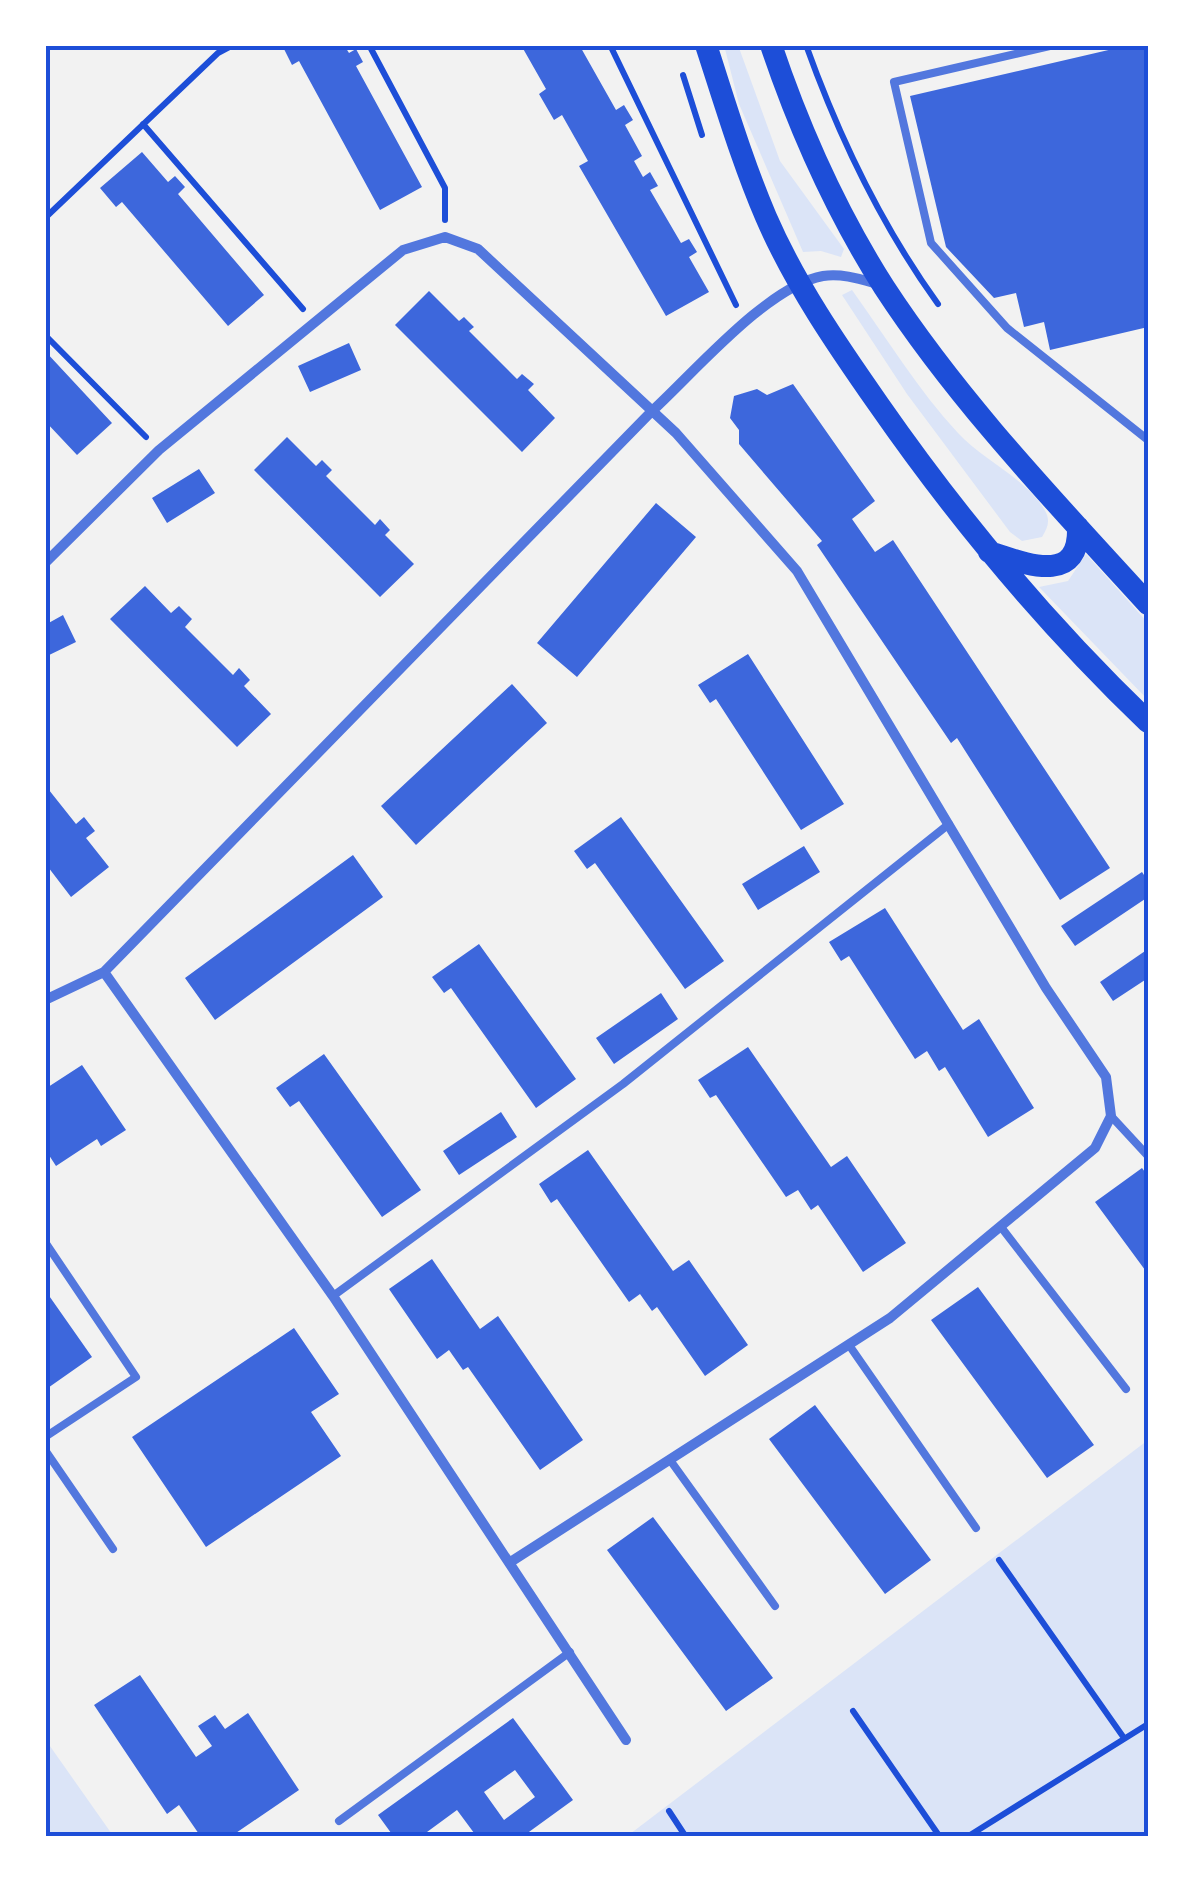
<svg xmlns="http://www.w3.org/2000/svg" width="1193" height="1882" font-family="Arial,sans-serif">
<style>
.green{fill:#dbe4f7}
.building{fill:#3d67dc;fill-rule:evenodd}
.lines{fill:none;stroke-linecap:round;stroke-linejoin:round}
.path{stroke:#1d4ed8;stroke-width:6}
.service{stroke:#5277de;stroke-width:8}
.minor{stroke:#5277de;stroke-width:10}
.primary{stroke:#1d4ed8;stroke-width:22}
.neatline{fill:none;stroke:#1d4ed8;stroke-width:4}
</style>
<rect width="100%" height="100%" fill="#f2f2f2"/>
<!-- green -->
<path class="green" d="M 724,45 L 738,45 L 780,161 L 844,249 L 841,257 L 821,251 L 803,252 L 739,104 Z
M 852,290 C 886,337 918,390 958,433 C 983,460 1025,478 1044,509 C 1051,520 1048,527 1042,537 L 1022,541 L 1010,532 L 907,394 L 842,295 Z
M 1086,554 L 1148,623 L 1148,700 L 1039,587 L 1068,581 Z
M 1148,1440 L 1148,1837 L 626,1837 Z
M 45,1739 L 114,1837 L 45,1837 Z"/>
<!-- building -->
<path class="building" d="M 282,45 L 344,45 L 349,53 L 356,49 L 363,62 L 356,66 L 422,187 L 380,210 L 299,61 L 292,65 Z
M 521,45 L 586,45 L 581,48 L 616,110 L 624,105 L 633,120 L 625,125 L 642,156 L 634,161 L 643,177 L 650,172 L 658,186 L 650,190 L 681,243 L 689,239 L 697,252 L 689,257 L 709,292 L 666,316 L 579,166 L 588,161 L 562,115 L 554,120 L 539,94 L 546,89 Z
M 1130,45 L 1148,45 L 1148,327 L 1050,350 L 1044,322 L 1024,327 L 1016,293 L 994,298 L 946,247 L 910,96 Z
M 142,152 L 168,182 L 175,176 L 185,187 L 178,194 L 264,295 L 228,326 L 122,202 L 116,207 L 100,188 Z
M 429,291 L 459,321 L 464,317 L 474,327 L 469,331 L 517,379 L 522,374 L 534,384 L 528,390 L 555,418 L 522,452 L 395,325 Z
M 349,343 L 361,370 L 310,392 L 298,366 Z
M 45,351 L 112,423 L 77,455 L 45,421 Z
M 793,384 L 875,501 L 852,519 L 875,552 L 893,540 L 1110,868 L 1060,900 L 957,738 L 951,743 L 817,545 L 822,541 L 739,444 L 739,430 L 730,418 L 734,396 L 757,389 L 767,395 Z
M 287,437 L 316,466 L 322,460 L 332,470 L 326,476 L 375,525 L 380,519 L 390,530 L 385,535 L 414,564 L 380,597 L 254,470 Z
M 199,469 L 215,493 L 167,523 L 152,498 Z
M 656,503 L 696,537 L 577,677 L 537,643 Z
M 145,586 L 171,613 L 179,606 L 192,619 L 185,627 L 233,675 L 239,668 L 250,680 L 244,686 L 271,714 L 237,747 L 110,619 Z
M 63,615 L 76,642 L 45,657 L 45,625 Z
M 748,654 L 844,804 L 801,830 L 716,699 L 710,703 L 698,685 Z
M 512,684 L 547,723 L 416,845 L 381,806 Z
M 45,785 L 76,824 L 84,817 L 95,831 L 86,838 L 109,867 L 71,897 L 45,863 Z
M 621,817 L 724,961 L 685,989 L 595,863 L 587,869 L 574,851 Z
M 804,846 L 820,872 L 758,910 L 742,884 Z
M 353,855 L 383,897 L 215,1020 L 185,978 Z
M 1142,872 L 1148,881 L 1148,897 L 1075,946 L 1061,926 Z
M 885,908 L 963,1030 L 979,1019 L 1034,1108 L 988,1137 L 945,1067 L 939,1071 L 927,1051 L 915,1059 L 849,956 L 841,961 L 829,942 Z
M 479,944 L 576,1079 L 536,1108 L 451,988 L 444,993 L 432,977 Z
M 1148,949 L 1148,978 L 1113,1001 L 1100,982 Z
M 661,993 L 678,1019 L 614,1064 L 596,1038 Z
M 748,1047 L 831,1167 L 847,1156 L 906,1243 L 863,1272 L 818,1205 L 811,1210 L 798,1190 L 786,1197 L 716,1095 L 710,1098 L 698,1080 Z
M 324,1054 L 421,1190 L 382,1217 L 299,1101 L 290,1107 L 276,1088 Z
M 82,1065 L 126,1130 L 101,1146 L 97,1139 L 56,1166 L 45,1149 L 45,1089 Z
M 501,1112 L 517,1137 L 459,1175 L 443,1151 Z
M 588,1150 L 673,1271 L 689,1260 L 748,1345 L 705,1376 L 657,1307 L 652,1311 L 640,1294 L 629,1302 L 557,1199 L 551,1203 L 539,1184 Z
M 1142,1168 L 1148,1176 L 1148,1274 L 1095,1202 Z
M 432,1259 L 480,1329 L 498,1316 L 583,1440 L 540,1470 L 468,1367 L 463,1370 L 449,1350 L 437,1359 L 389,1289 Z
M 978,1287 L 1094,1445 L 1047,1478 L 931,1320 Z
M 45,1290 L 92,1357 L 45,1390 Z
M 294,1328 L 339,1394 L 311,1412 L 341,1456 L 206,1547 L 132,1437 Z
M 815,1405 L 931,1560 L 885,1594 L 769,1439 Z
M 653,1517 L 773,1678 L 726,1711 L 607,1550 Z
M 140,1675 L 196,1757 L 212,1746 L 198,1726 L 215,1715 L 225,1729 L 248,1713 L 299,1790 L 230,1837 L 201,1837 L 179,1805 L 167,1814 L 94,1705 Z
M 513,1718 L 573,1800 L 522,1837 L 477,1837 L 457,1810 L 427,1832 L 430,1837 L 394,1837 L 378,1815 ZM 515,1770 L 535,1797 L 504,1820 L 484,1792 Z"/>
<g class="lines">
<!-- path -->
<path class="path" d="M 369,45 L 445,188 L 445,220
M 610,45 L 736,305
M 806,45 C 839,137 881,225 938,304
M 683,75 L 702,135
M 143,124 L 303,309
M 45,218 L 218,53 L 233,45
M 45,335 L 146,437
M 999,1560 L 1124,1738
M 853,1711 L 940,1837
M 669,1811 L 686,1837
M 967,1837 L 1148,1724"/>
<!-- service -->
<path class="service" d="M 1054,45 L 894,82 L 931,243 L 1007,328 L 1148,440
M 1111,1116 L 1148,1156
M 1001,1227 L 1126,1389
M 45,1242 L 136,1377 L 45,1437
M 333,1296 L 623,1084 L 949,824
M 849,1345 L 976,1528
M 45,1450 L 113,1549
M 670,1460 L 775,1606
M 339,1821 L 570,1652"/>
<!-- minor -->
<path class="minor" d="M 45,563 L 159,450 L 403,250 L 445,237 L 478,249 L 676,433 L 797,571 L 1046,988 L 1106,1077 L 1111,1116 L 1095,1148 L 890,1318 L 512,1561
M 104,972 L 333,1296 L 626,1740
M 45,1000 L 104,972 L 651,412 C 693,374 767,286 823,276 C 841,273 860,279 878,284"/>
<!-- primary -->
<path class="primary" d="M 706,45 C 725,103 742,161 766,217 C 795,284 837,345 879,405 C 959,520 1047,625 1148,722
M 771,45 C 799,128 837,213 884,287 C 959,402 1056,503 1148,604
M 989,552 C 1024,563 1080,587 1078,527"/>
</g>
<!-- border -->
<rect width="1193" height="1882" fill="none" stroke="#ffffff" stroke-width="95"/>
<rect x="48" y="48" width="1098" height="1786" class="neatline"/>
</svg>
